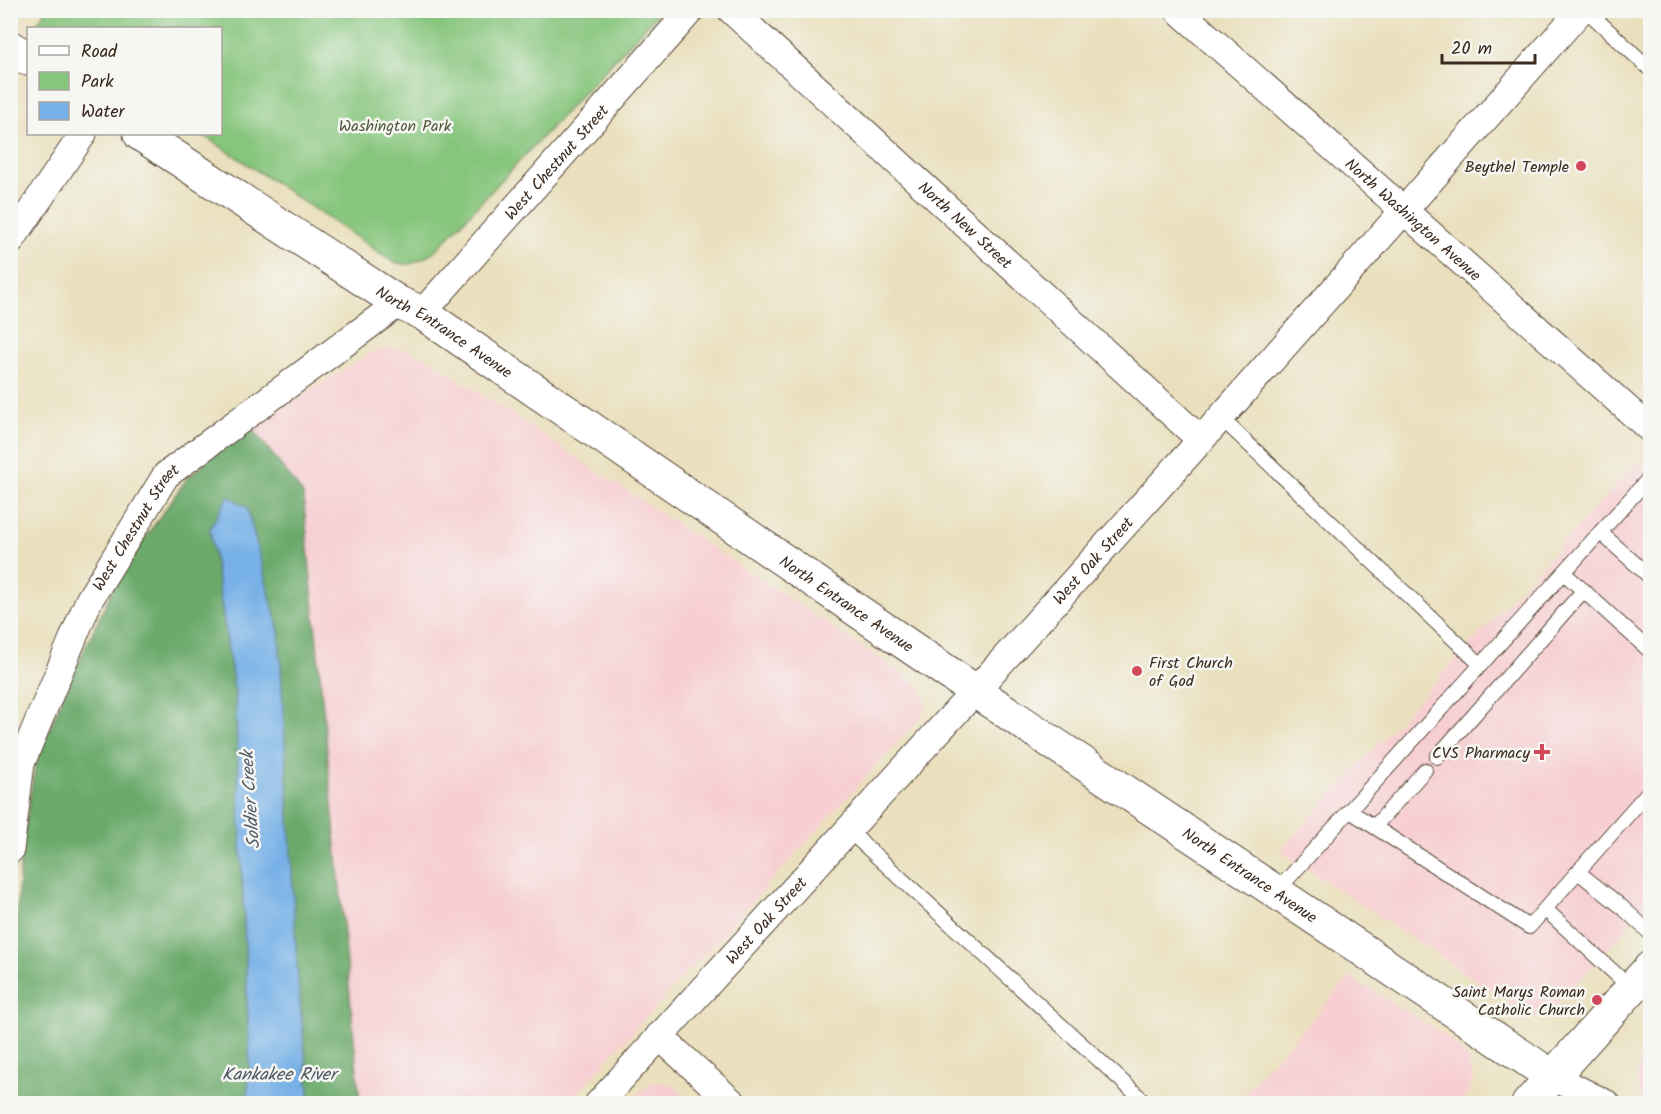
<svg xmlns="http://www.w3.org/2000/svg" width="1661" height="1114" font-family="Kalam,sans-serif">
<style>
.built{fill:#f7cfd2}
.green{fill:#85c57c;stroke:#60784d;stroke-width:1.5}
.forest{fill:#6caa6c;stroke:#546a45;stroke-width:1.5}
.water{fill:#77b1e7;stroke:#596e82;stroke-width:1.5}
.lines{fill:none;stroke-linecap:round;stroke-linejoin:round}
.lane-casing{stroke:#554536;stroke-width:16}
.street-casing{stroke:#554536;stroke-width:29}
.secondary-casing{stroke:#554536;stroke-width:35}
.primary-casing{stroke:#554536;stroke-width:35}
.lane{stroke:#fff;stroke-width:14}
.street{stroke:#fff;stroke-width:27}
.secondary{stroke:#fff;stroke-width:33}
.primary{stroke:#fff;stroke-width:33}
.poi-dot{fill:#d1495b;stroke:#f6f6f2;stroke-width:2}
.labels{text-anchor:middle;stroke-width:5;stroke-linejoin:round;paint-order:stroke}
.park-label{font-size:16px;fill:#51583a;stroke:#f6f6f2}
.street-label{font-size:16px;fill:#3b2a1e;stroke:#f6f6f2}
.poi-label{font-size:16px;fill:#3b2a1e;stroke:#f6f6f2;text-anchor:end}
.water-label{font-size:18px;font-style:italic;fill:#505964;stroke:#f6f6f2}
</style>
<rect width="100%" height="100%" fill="#f6f6f2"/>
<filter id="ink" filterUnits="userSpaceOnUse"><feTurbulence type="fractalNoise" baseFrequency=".0167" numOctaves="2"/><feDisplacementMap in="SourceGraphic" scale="12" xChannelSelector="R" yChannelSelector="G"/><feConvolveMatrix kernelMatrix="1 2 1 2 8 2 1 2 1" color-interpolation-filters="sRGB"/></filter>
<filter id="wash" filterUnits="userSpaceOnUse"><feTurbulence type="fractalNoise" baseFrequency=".008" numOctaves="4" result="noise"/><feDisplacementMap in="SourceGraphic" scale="24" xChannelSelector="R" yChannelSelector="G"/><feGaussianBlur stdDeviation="1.35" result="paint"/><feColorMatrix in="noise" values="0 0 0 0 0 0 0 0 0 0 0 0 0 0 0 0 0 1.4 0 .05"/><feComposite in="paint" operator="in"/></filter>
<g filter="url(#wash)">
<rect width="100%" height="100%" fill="#eae0bd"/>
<!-- built -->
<path class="built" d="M 390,347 L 406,350 L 427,358 L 916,683 L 925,697 L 926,709 L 915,723 L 568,1103 L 360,1103 L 303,494 L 251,427 L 371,353 Z
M 1638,461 L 1650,473 L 1650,901 L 1554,1009 L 1540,1017 L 1524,1012 L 1280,851 Z
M 1350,977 L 1446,1036 L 1461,1050 L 1469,1062 L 1473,1081 L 1463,1103 L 1235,1103 Z
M 1650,1045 L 1650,1103 L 1647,1103 L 1640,1097 L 1636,1077 L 1641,1056 Z
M 653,1082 L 664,1082 L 674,1086 L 694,1103 L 630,1103 L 643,1089 Z"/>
<!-- green -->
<path class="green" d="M 46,10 L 660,10 L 660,11 L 438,248 L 426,257 L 410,264 L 395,263 L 202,134 L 220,134 L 220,28 L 45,28 L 37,24 Z"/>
<!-- forest -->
<path class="forest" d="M 251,427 L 303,494 L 360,1103 L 310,1103 L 298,983 L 210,529 L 235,695 L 250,1070 L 246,1103 L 11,1104 L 11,1020 L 20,862 L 35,766 L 65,691 L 121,572 L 186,480 L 215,453 Z"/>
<!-- water -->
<path class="water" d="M 228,496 L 247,507 L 279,631 L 298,983 L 310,1103 L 246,1103 L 250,1070 L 235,695 L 210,529 Z"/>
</g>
<g filter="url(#ink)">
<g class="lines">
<defs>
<path id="lane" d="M 1586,10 L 1650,69
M 1220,417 L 1481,665
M 1601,533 L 1650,577
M 1564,573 L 1650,651
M 1437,757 L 1583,591
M 1350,811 L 1529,927 L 1650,790
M 1375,826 L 1425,770
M 848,830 L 1147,1104
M 1578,872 L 1622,907 L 1650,933
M 1276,892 L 1650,477
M 1545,909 L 1632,989"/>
<g id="street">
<path id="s1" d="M 731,10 L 1201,440"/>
<path id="s2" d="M 1178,10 L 1650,429"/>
<path d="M 10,242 L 83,134"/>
<path id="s3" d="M 422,313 L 691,10"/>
<path id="s4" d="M 10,850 L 21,763 L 89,600 L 166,475 L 399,303"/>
<path d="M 659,1036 L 734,1104"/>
<path d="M 1553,1077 L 1607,1104"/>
<path id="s5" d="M 598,1104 L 975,691 L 1201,440 L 1581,10"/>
</g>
<g id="secondary">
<path d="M 10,47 L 28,59"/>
<path id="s6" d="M 140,134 L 399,303 L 422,313 L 975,691 L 1553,1077"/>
</g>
<path id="primary" d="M 1528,1104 L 1650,968"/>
</defs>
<!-- lane casing -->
<use href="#lane" class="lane-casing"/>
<!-- street casing -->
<use href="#street" class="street-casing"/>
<!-- secondary casing -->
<use href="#secondary" class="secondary-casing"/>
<!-- primary casing -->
<use href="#primary" class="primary-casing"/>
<!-- lane -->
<use href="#lane" class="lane"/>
<!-- street -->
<use href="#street" class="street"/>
<!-- secondary -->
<use href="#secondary" class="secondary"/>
<!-- primary -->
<use href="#primary" class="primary"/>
</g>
</g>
<!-- markers -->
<g class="poi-dot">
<circle cx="1581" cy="166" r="6"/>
<circle cx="1137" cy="671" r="6"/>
<path d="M1539 743h6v6h6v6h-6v6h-6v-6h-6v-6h6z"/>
<circle cx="1597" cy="1000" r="6"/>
</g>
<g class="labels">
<!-- park labels -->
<g class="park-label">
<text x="395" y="131">Washington Park</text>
</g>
<!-- street labels -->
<g class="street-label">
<text dy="6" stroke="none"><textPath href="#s3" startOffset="202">West Chestnut Street</textPath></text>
<text dy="6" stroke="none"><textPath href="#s2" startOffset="315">North Washington Avenue</textPath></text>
<text dy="6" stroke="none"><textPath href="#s1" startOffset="318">North New Street</textPath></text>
<text dy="6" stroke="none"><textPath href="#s6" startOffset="363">North Entrance Avenue</textPath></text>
<text dy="6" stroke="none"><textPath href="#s4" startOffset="351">West Chestnut Street</textPath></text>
<text dy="6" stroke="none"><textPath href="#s5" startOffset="735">West Oak Street</textPath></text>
<text dy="6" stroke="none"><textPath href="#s6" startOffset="849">North Entrance Avenue</textPath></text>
<text dy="6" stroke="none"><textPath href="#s6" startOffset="1335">North Entrance Avenue</textPath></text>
<text dy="6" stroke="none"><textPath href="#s5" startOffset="249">West Oak Street</textPath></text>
</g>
<!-- poi labels -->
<g class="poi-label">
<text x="1569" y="172">Beythel Temple</text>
<text x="1149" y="668" text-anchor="start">First Church<tspan x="1149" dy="18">of God</tspan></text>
<text x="1530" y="758">CVS Pharmacy</text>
<text x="1585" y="997">Saint Marys Roman<tspan x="1585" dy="18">Catholic Church</tspan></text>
</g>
<!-- water labels -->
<g class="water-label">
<text transform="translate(250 800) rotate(-94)" y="6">Soldier Creek</text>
<text x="279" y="1080">Kankakee River</text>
</g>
</g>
<!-- margin -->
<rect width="1661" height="1114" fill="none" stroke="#f6f6f2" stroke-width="36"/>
<!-- legend -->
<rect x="27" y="27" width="195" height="108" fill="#f6f6f2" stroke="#aba49d" stroke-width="1.5"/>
<rect x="39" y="46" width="30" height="9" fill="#ffffff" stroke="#aba49d" stroke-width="1.5"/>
<text x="81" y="57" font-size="18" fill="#3b2a1e">Road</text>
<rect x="39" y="72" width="30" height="18" fill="#85c57c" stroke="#aba49d" stroke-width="1.5"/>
<text x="81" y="87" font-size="18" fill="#3b2a1e">Park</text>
<rect x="39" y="102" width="30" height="18" fill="#77b1e7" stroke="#aba49d" stroke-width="1.5"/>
<text x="81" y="117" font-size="18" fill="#3b2a1e">Water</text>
<!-- scale -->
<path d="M1442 54v9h93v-9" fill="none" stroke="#3b2a1e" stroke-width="3"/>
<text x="1451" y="54" font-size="18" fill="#3b2a1e" stroke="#f6f6f2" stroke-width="4.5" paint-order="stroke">20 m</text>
</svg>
